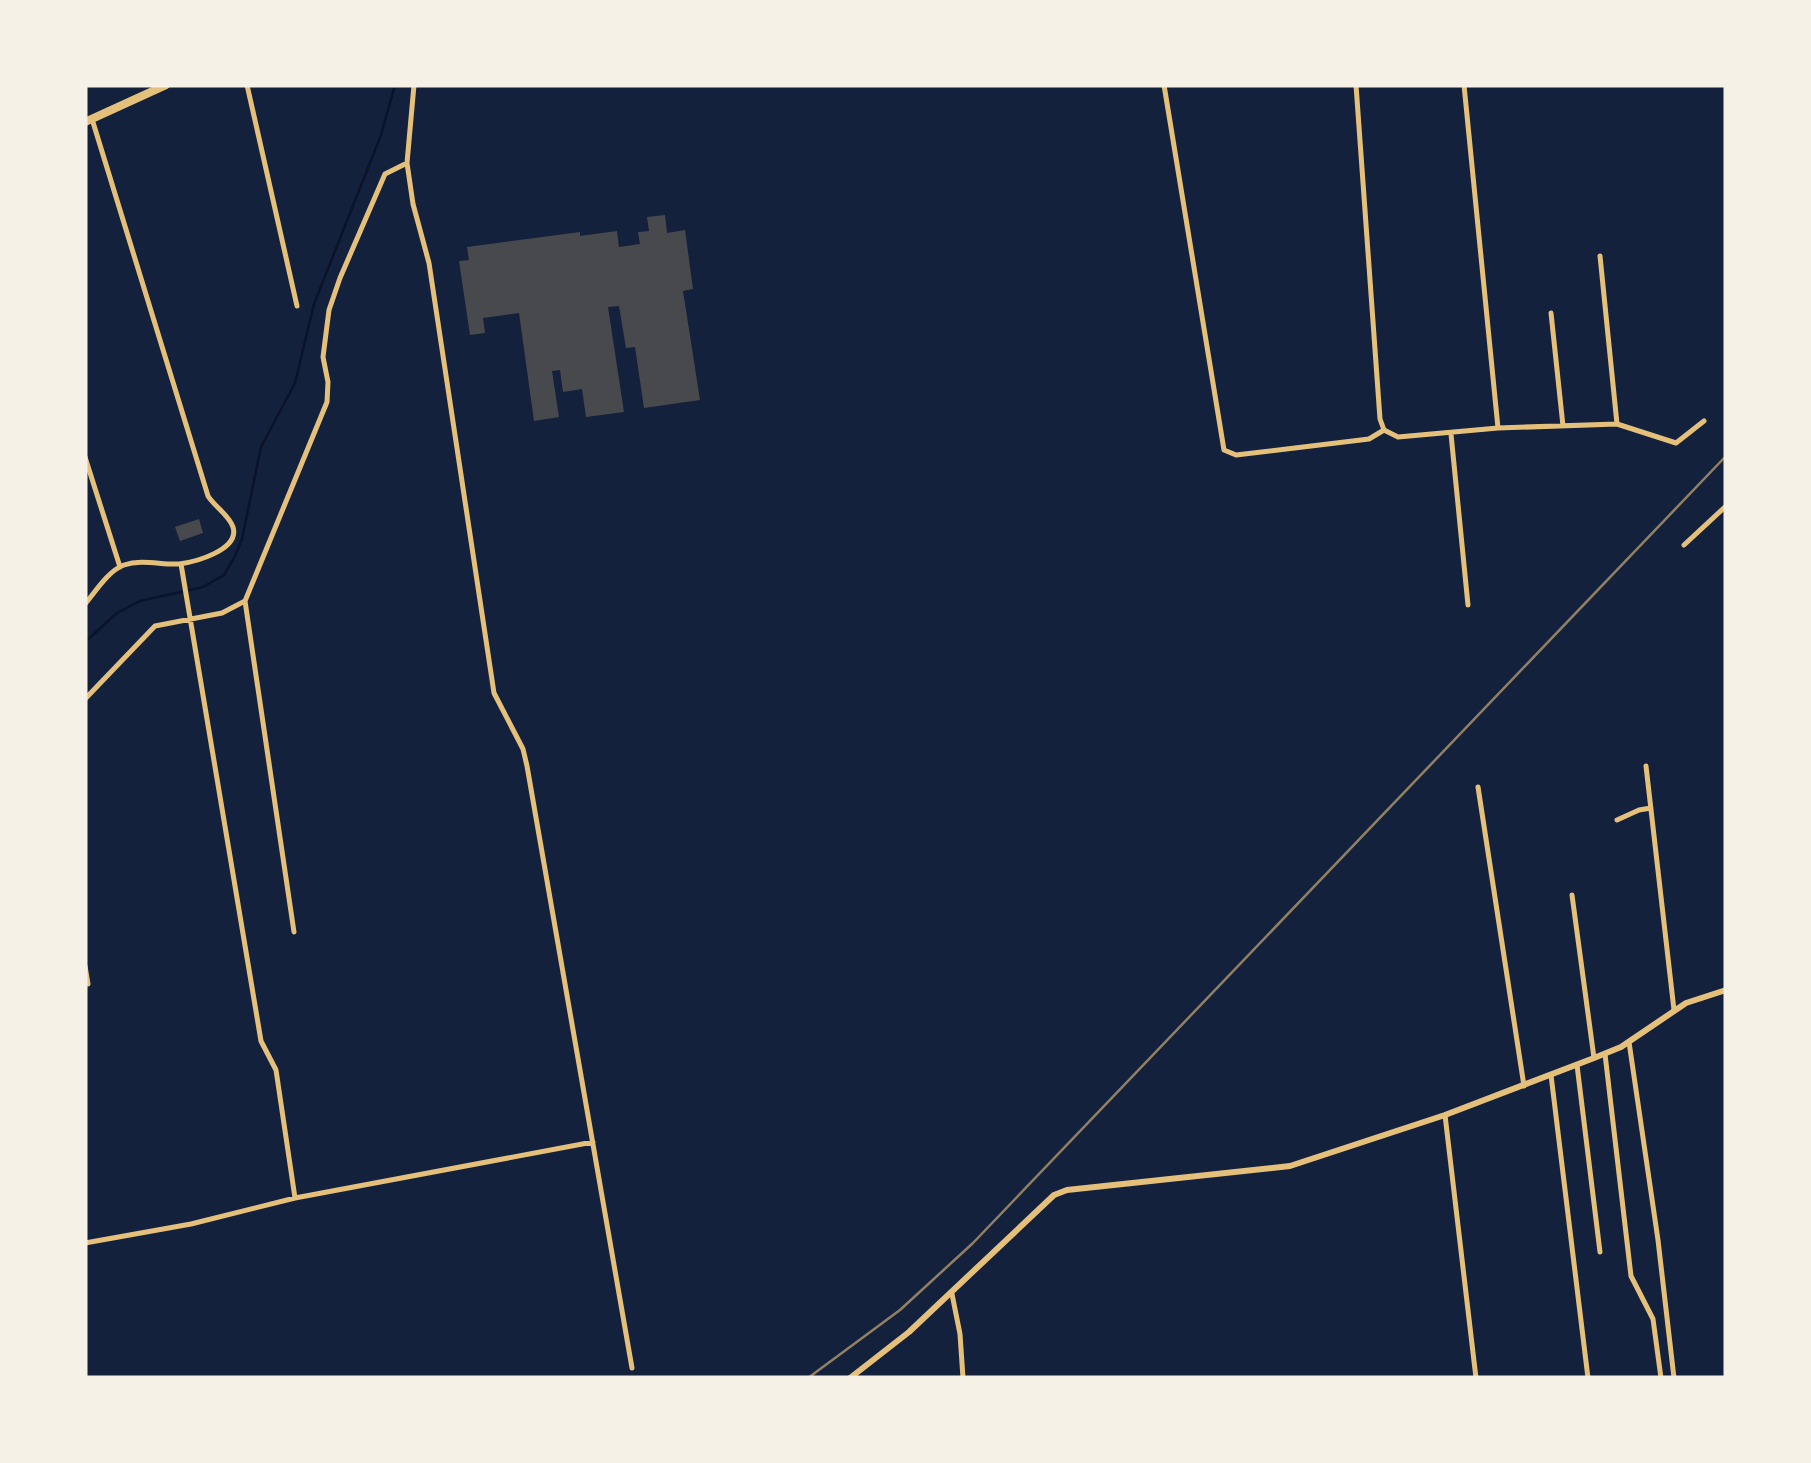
<svg xmlns="http://www.w3.org/2000/svg" width="1811" height="1463" font-family="'Source Serif 4',serif">
<style>
.lines{fill:none;stroke-linecap:round;stroke-linejoin:round}
.stream{stroke:#0b132b;stroke-width:2.5}
.building{fill:#48494c}
.minor{stroke:#e5c07b;stroke-width:5}
.tertiary{stroke:#e5c07b;stroke-width:6}
.trunk{stroke:#e5c07b;stroke-width:8}
.rail{stroke:#918062;stroke-width:2.5}
</style>
<rect width="100%" height="100%" fill="#14213d"/>
<g class="lines">
<!-- stream -->
<path class="stream" d="M 85,642 L 117,613 L 140,601 L 203,587 L 224,575 L 234,558 L 242,539 L 261,447 L 295,383 L 314,304 L 381,135 L 395,85"/>
</g>
<!-- building -->
<path class="building" d="M 665,215 L 667,233 L 685,230 L 693,289 L 683,291 L 700,400 L 644,408 L 635,347 L 626,348 L 619,306 L 608,307 L 624,412 L 586,417 L 582,389 L 563,392 L 560,370 L 552,371 L 559,417 L 534,421 L 519,313 L 483,318 L 485,333 L 470,335 L 459,261 L 469,260 L 467,247 L 580,232 L 580,236 L 617,231 L 619,247 L 640,244 L 638,232 L 649,231 L 647,217 Z
M 199,519 L 203,533 L 180,541 L 175,527 Z"/>
<g class="lines">
<!-- minor -->
<path class="minor" d="M 247,85 L 297,306
M 414,85 L 407,163 L 413,204 L 429,263 L 494,693 L 523,749 L 527,766 L 632,1368
M 1164,85 L 1224,450 L 1236,455 L 1369,439 L 1384,430
M 1356,85 L 1380,419 L 1384,430 L 1398,437 L 1498,428 L 1617,424 L 1676,443 L 1704,421
M 1464,85 L 1498,428
M 1600,256 L 1617,424
M 1551,313 L 1563,426
M 1451,434 L 1468,605
M 85,457 L 120,567
M 1684,545 L 1726,506
M 181,564 L 261,1041 L 276,1070 L 295,1198
M 245,601 L 294,932
M 85,604 C 96,591 108,571 124,565 C 142,559 161,565 179,564 C 195,562 240,550 233,527 C 229,515 214,506 208,496 L 92,119
M 85,699 L 155,626 L 222,613 L 245,601 L 327,402 L 328,382 L 323,357 L 329,310 L 340,278 L 385,174 L 407,163
M 1646,766 L 1674,1010
M 1478,787 L 1524,1086
M 1617,820 L 1639,810 L 1651,808
M 1572,895 L 1594,1058
M 85,966 L 88,984
M 1629,1042 L 1658,1240 L 1674,1378
M 1605,1054 L 1631,1276 L 1653,1319 L 1661,1378
M 1577,1065 L 1600,1252
M 1551,1075 L 1588,1378
M 1445,1115 L 1476,1378
M 85,1243 L 191,1224 L 295,1198 L 593,1142
M 952,1294 L 960,1334 L 963,1378"/>
<!-- tertiary -->
<path class="tertiary" d="M 850,1378 L 909,1332 L 1054,1195 L 1067,1190 L 1290,1166 L 1445,1115 L 1594,1058 L 1621,1047 L 1686,1003 L 1726,990"/>
<!-- trunk -->
<path class="trunk" d="M 85,122 L 166,85"/>
<!-- rail -->
<path class="rail" d="M 808,1378 L 900,1310 L 973,1243 L 1726,456"/>
</g>
<!-- border -->
<rect width="1811" height="1463" fill="none" stroke="#f6f1e7" stroke-width="175"/>
</svg>
